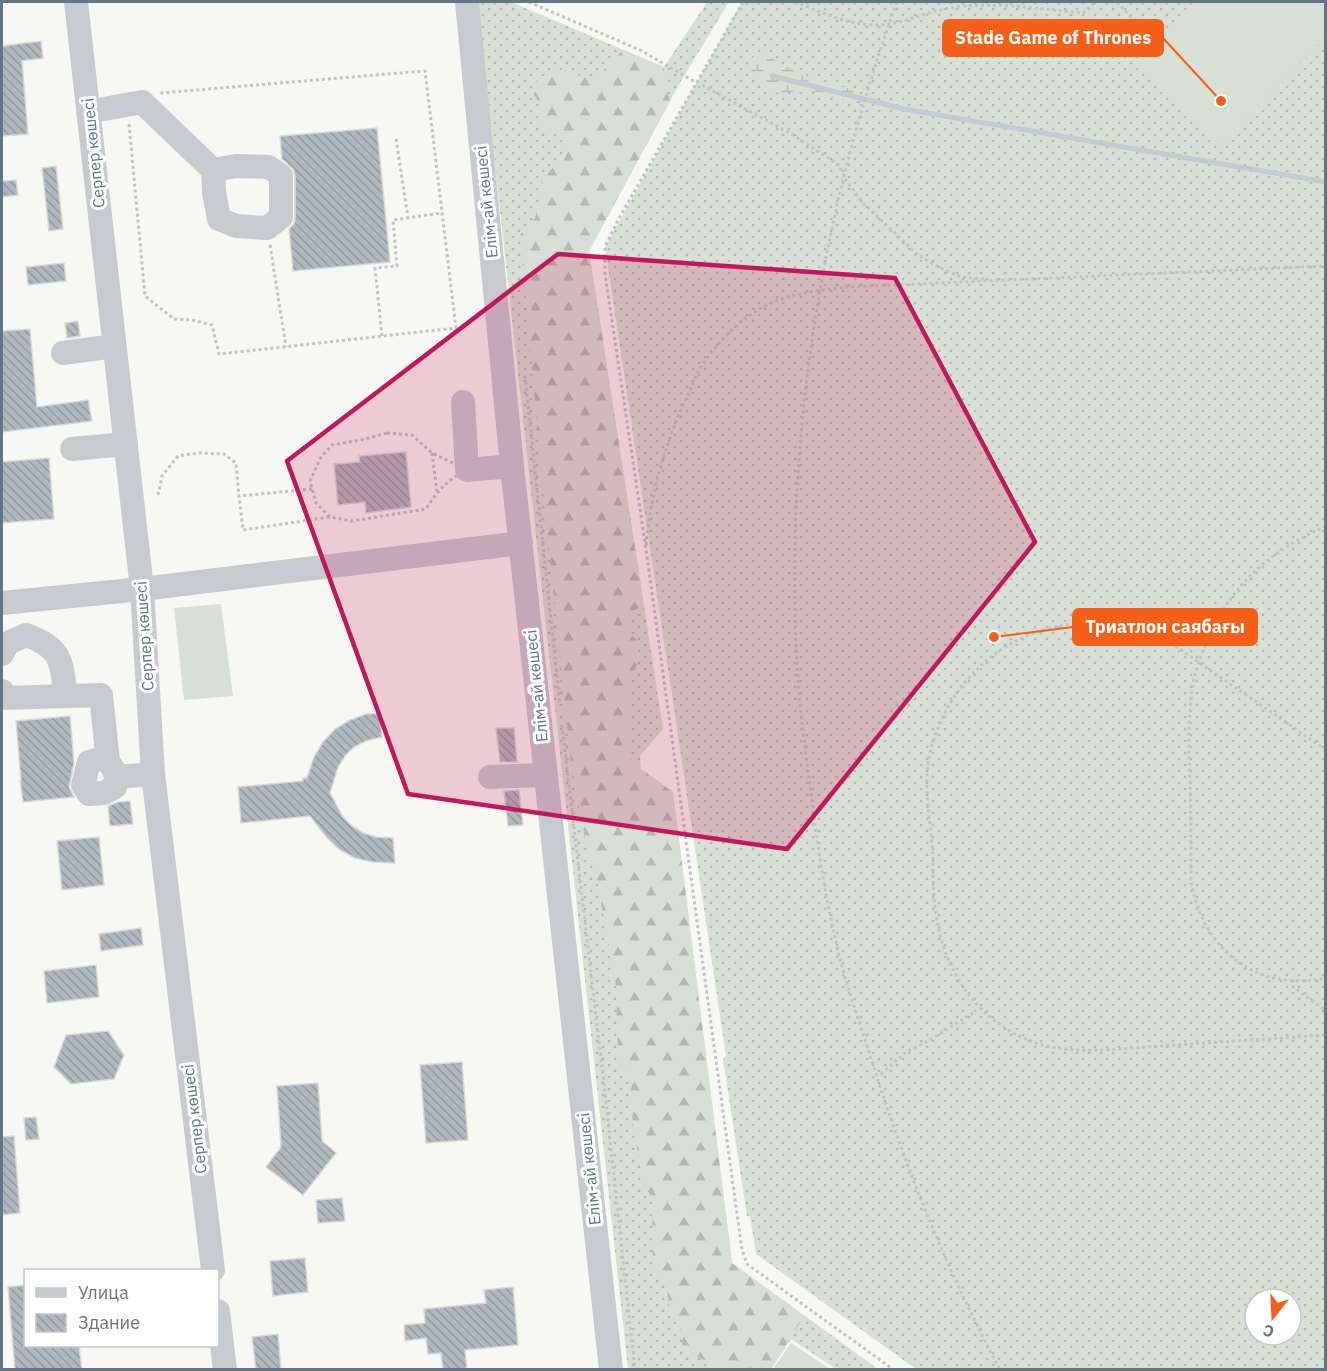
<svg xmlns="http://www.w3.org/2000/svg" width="1327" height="1371" font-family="'IBM Plex Sans',sans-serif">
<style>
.grass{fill:url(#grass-dots);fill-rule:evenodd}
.forest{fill:url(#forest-firs)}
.wetland{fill:url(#wetland-marsh)}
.garden{fill:#d8e0d5}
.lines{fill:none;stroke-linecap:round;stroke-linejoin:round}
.stream{stroke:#c1ccd2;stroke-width:5}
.building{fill:url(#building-back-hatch);stroke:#d9d9d7;stroke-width:1.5}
.path{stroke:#c0c2c5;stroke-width:3;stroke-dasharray:3 3;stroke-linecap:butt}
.minor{stroke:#c7cbcf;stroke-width:24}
.marked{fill:#c2185b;fill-opacity:0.2;stroke:#c2185b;stroke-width:4.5;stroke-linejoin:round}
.labels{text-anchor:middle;stroke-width:6;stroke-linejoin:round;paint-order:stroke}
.street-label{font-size:16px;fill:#637589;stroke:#fff}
.leader{fill:none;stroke:#f55f17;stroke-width:2}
.callout-dot{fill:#f55f17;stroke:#fff;stroke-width:2}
.callout{fill:#f55f17;stroke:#f55f17;stroke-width:2}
.callout-label{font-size:18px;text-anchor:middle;font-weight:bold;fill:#fff}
</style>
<defs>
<pattern id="grass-dots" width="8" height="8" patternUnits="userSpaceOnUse" patternTransform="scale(1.5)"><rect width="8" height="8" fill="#d8e0d5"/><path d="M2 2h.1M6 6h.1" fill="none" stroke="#b3bab3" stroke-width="1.8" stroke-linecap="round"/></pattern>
<pattern id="forest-firs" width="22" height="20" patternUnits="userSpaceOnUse" patternTransform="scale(1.5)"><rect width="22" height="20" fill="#d8e0d5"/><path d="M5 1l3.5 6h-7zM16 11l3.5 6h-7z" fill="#b3bab3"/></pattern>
<pattern id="wetland-marsh" width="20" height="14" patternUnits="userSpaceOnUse" patternTransform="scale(1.5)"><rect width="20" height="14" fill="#d8e0d5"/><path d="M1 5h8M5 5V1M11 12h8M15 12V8" fill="none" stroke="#b3bab3"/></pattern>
<pattern id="building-back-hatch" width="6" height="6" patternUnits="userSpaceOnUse" patternTransform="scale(1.5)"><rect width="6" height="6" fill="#b0b8bf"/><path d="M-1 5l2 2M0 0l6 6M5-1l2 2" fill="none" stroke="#939aa1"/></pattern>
</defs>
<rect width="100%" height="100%" fill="#f7f8f4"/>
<!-- grass -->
<path class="grass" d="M 477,2 L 511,2 L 664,67 L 707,2 L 729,2 L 681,81 L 589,251 L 663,729 L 640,756 L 641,769 L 673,792 L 732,1263 L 878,1369 L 836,1369 L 791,1339 L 771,1369 L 628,1369 Z
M 742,2 L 1325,2 L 1325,1369 L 916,1369 L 756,1254 L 750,1216 L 747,1216 L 723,1059 L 726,1056 L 605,247 ZM 1255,1299 L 1291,1299 L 1291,1335 L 1255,1335 Z"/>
<!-- forest -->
<path class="forest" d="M 623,50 L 664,68 L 664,82 L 670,101 L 589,251 L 644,605 L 628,614 L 629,632 L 636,639 L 639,652 L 636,668 L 630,678 L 629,740 L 631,762 L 673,792 L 732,1263 L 804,1316 L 771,1369 L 721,1369 L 683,1349 L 680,1326 L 671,1318 L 666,1282 L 653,1273 L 652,1198 L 644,1185 L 633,1128 L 630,1075 L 618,1063 L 616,986 L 596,875 L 586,844 L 571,764 L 544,500 L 520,235 L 535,218 L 541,199 L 543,178 L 561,159 L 564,141 L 557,134 L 542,133 L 539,122 L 542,107 L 532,92 L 538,77 L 551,76 L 562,69 L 588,79 L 600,74 Z"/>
<!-- wetland -->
<path class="wetland" d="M 764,54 L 807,78 L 860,91 L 861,102 L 856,104 C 840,98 823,93 807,90 C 798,89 788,94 779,93 C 759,90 744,74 754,55 Z"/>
<!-- garden -->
<path class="garden" d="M 1194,2 L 1325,2 L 1325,38 L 1221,143 L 1137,59 Z
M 221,604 L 233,696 L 184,700 L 174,608 Z
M 791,1343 L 830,1369 L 773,1369 Z"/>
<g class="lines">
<!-- stream -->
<path class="stream" d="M 772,76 L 904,109 L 1326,182"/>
</g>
<!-- building -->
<path class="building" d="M 41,41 L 43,58 L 22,61 L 28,134 L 2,136 L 2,46 Z
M 377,128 L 390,262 L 293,271 L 289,229 L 294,224 L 295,218 L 295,176 L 293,169 L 282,159 L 280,136 Z
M 56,166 L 63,229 L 49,231 L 42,168 Z
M 16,180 L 18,195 L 2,197 L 2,181 Z
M 64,263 L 66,281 L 28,285 L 26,267 Z
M 78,321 L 80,336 L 67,338 L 65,323 Z
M 30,329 L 37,407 L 88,400 L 92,421 L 2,432 L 2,331 Z
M 406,452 L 411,507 L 366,513 L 365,502 L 338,505 L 334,464 L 360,462 L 359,456 Z
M 49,458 L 54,519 L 2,523 L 2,462 Z
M 380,713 L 382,737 L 366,741 L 354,747 L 345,756 L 338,767 L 330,793 L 343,817 L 352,826 L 363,833 L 376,837 L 393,838 L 395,863 L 372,862 L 355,858 L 340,850 L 327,838 L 310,816 L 241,823 L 238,787 L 303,781 L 303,778 L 307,778 L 314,757 L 323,742 L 335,729 L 350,720 L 366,714 Z
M 70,716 L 74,763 L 69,787 L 74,797 L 23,802 L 20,780 L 21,780 L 16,721 Z
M 496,728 L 514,728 L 517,762 L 500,762 Z
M 519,790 L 523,825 L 508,826 L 504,791 Z
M 130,801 L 133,824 L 110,826 L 108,806 L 118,802 Z
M 99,837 L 104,885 L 62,890 L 57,841 Z
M 141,928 L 143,945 L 101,951 L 99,934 Z
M 96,965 L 99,997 L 47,1003 L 44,971 Z
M 108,1031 L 124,1055 L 114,1079 L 71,1084 L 54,1067 L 66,1035 Z
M 462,1062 L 468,1140 L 426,1143 L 420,1065 Z
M 318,1083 L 322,1141 L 336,1153 L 303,1195 L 266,1167 L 281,1147 L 277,1086 Z
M 36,1117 L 39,1139 L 26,1140 L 24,1118 Z
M 14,1136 L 20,1213 L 2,1215 L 2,1137 Z
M 342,1198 L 345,1221 L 318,1223 L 316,1200 Z
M 305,1258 L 308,1292 L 273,1296 L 270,1261 Z
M 26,1285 L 26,1346 L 79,1346 L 82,1370 L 15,1370 L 8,1287 Z
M 513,1287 L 518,1345 L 465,1350 L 467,1370 L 443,1370 L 441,1353 L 428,1354 L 426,1338 L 405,1341 L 404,1325 L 425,1323 L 424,1309 L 486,1303 L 484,1290 Z
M 278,1334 L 281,1370 L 256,1370 L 252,1337 Z"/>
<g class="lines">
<!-- path -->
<path class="path" d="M 529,2 L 642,51 L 697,83
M 743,2 L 618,220 L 605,247 L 605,274 L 646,549 L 742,1250 L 747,1264 L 894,1370
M 795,2 C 824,13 855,29 888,24 C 909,21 929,11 950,8 C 994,1 1039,9 1083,13 L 1095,2
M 897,2 C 823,205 787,427 796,644 C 798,693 804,743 811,792 C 817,844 825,895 837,946 C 845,983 859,1019 870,1055 C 905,1167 945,1266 1000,1370
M 1117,2 L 1139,26
M 702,85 L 793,135 L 839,165 L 845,179 L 863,203 L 918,255 L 946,271 L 962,277 L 984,279
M 129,124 L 145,296 L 174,319 L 192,320 L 212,325 L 219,354 L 456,328 L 425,71 L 160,93
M 396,139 L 408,218
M 270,245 L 286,347
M 382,336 L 375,268 L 397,266 L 393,220 L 442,213
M 525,376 L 560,704
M 387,433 L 412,435 L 432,453 L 467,470 C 446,481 439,489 426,509 L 352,521 L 330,517 L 316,503 L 310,481 L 321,457 L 332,445 L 361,440 Z
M 432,453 L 437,492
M 312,489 L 239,496 L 243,530 L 330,517
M 158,495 L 162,476 L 178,456 L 199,453 L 224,454 L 236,463 L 239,496
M 1326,526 C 1272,550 1234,582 1209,636 C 1203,650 1197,665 1194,679 C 1187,714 1189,749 1190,784 C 1191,816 1191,848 1191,880 C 1201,948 1256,993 1326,978
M 646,545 C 651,492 666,440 689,392 C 693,384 696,374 701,367 C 714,347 734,325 755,312 C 781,294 815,291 846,287 L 1326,266
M 562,725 L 606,1102 L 635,1370
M 1326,750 L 1171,643 C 1163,639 1155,634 1146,631 C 1052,602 960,651 932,745 C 921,779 931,822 933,857 C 933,874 933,891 935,908 C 943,970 975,1021 1036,1043 C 1075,1056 1122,1048 1162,1046 C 1216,1042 1271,1039 1326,1035
M 1292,986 L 1326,1011
M 881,1074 L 906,1052 L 933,1038 L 976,1011"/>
<!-- minor -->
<path class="minor" d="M 76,2 L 142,589 L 153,774 L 213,1270
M 467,2 L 512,466 L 611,1370
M 88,112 L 142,102 L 213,170 L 214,192 L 219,219 L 236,226 L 267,228 L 281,217 L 281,176 L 269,167 L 236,166 L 213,170
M 63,353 L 114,346
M 463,402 L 467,470 L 512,466
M 72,449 L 126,444
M 2,603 L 142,589 L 521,543
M 2,654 L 8,643 L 26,635 C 63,648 61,662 66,696
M 2,691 L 3,698 L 101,695 L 108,762
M 116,777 C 112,762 105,756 89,762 L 83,785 L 89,794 L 104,793 L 115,787 L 116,777 L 153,774
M 490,777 L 545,775
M 218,1311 L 225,1370"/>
</g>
<!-- marked area -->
<path class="marked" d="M 558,254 L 895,278 L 1035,542 L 787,849 L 408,794 L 287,461 Z"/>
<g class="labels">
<!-- street labels -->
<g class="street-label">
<text transform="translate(93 153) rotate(-96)" y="6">Серпер көшесі</text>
<text transform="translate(486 202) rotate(-96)" y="6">Елім-ай көшесі</text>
<text transform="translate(144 636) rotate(-94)" y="6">Серпер көшесі</text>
<text transform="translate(536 686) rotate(-96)" y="6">Елім-ай көшесі</text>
<text transform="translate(194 1119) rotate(-97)" y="6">Серпер көшесі</text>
<text transform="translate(589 1169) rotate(-96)" y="6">Елім-ай көшесі</text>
</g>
</g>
<!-- callouts -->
<path class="leader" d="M1221 101L1163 38M994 637L1073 627"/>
<g class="callout-dot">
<circle cx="1221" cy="101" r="6"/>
<circle cx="994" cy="637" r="6"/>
</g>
<g class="callout">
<rect x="943" y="20" width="220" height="36" rx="6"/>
<rect x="1073" y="609" width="184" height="36" rx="6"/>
</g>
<g class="callout-label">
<text x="1053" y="44">Stade Game of Thrones</text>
<text x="1165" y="633">Триатлон саябағы</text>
</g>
<!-- border -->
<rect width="1327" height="1371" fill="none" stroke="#637589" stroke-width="6"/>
<!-- legend -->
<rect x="24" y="1269" width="195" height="78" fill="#ffffff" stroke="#c1c8d0" stroke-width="1.5"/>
<rect x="36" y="1288" width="30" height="9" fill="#c7cbcf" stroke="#c1c8d0" stroke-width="1.5"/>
<text x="78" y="1299" font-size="18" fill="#637589">Улица</text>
<rect x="36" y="1314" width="30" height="18" fill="url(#building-back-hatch)" stroke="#c1c8d0" stroke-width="1.5"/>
<text x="78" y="1329" font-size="18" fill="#637589">Здание</text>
<!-- north arrow -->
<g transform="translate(1273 1317) rotate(198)"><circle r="28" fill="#ffffff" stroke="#c1c8d0" stroke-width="1.5"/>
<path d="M0-4.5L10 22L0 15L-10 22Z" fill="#f55f17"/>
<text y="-9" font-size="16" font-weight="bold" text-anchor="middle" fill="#637589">С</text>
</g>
</svg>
